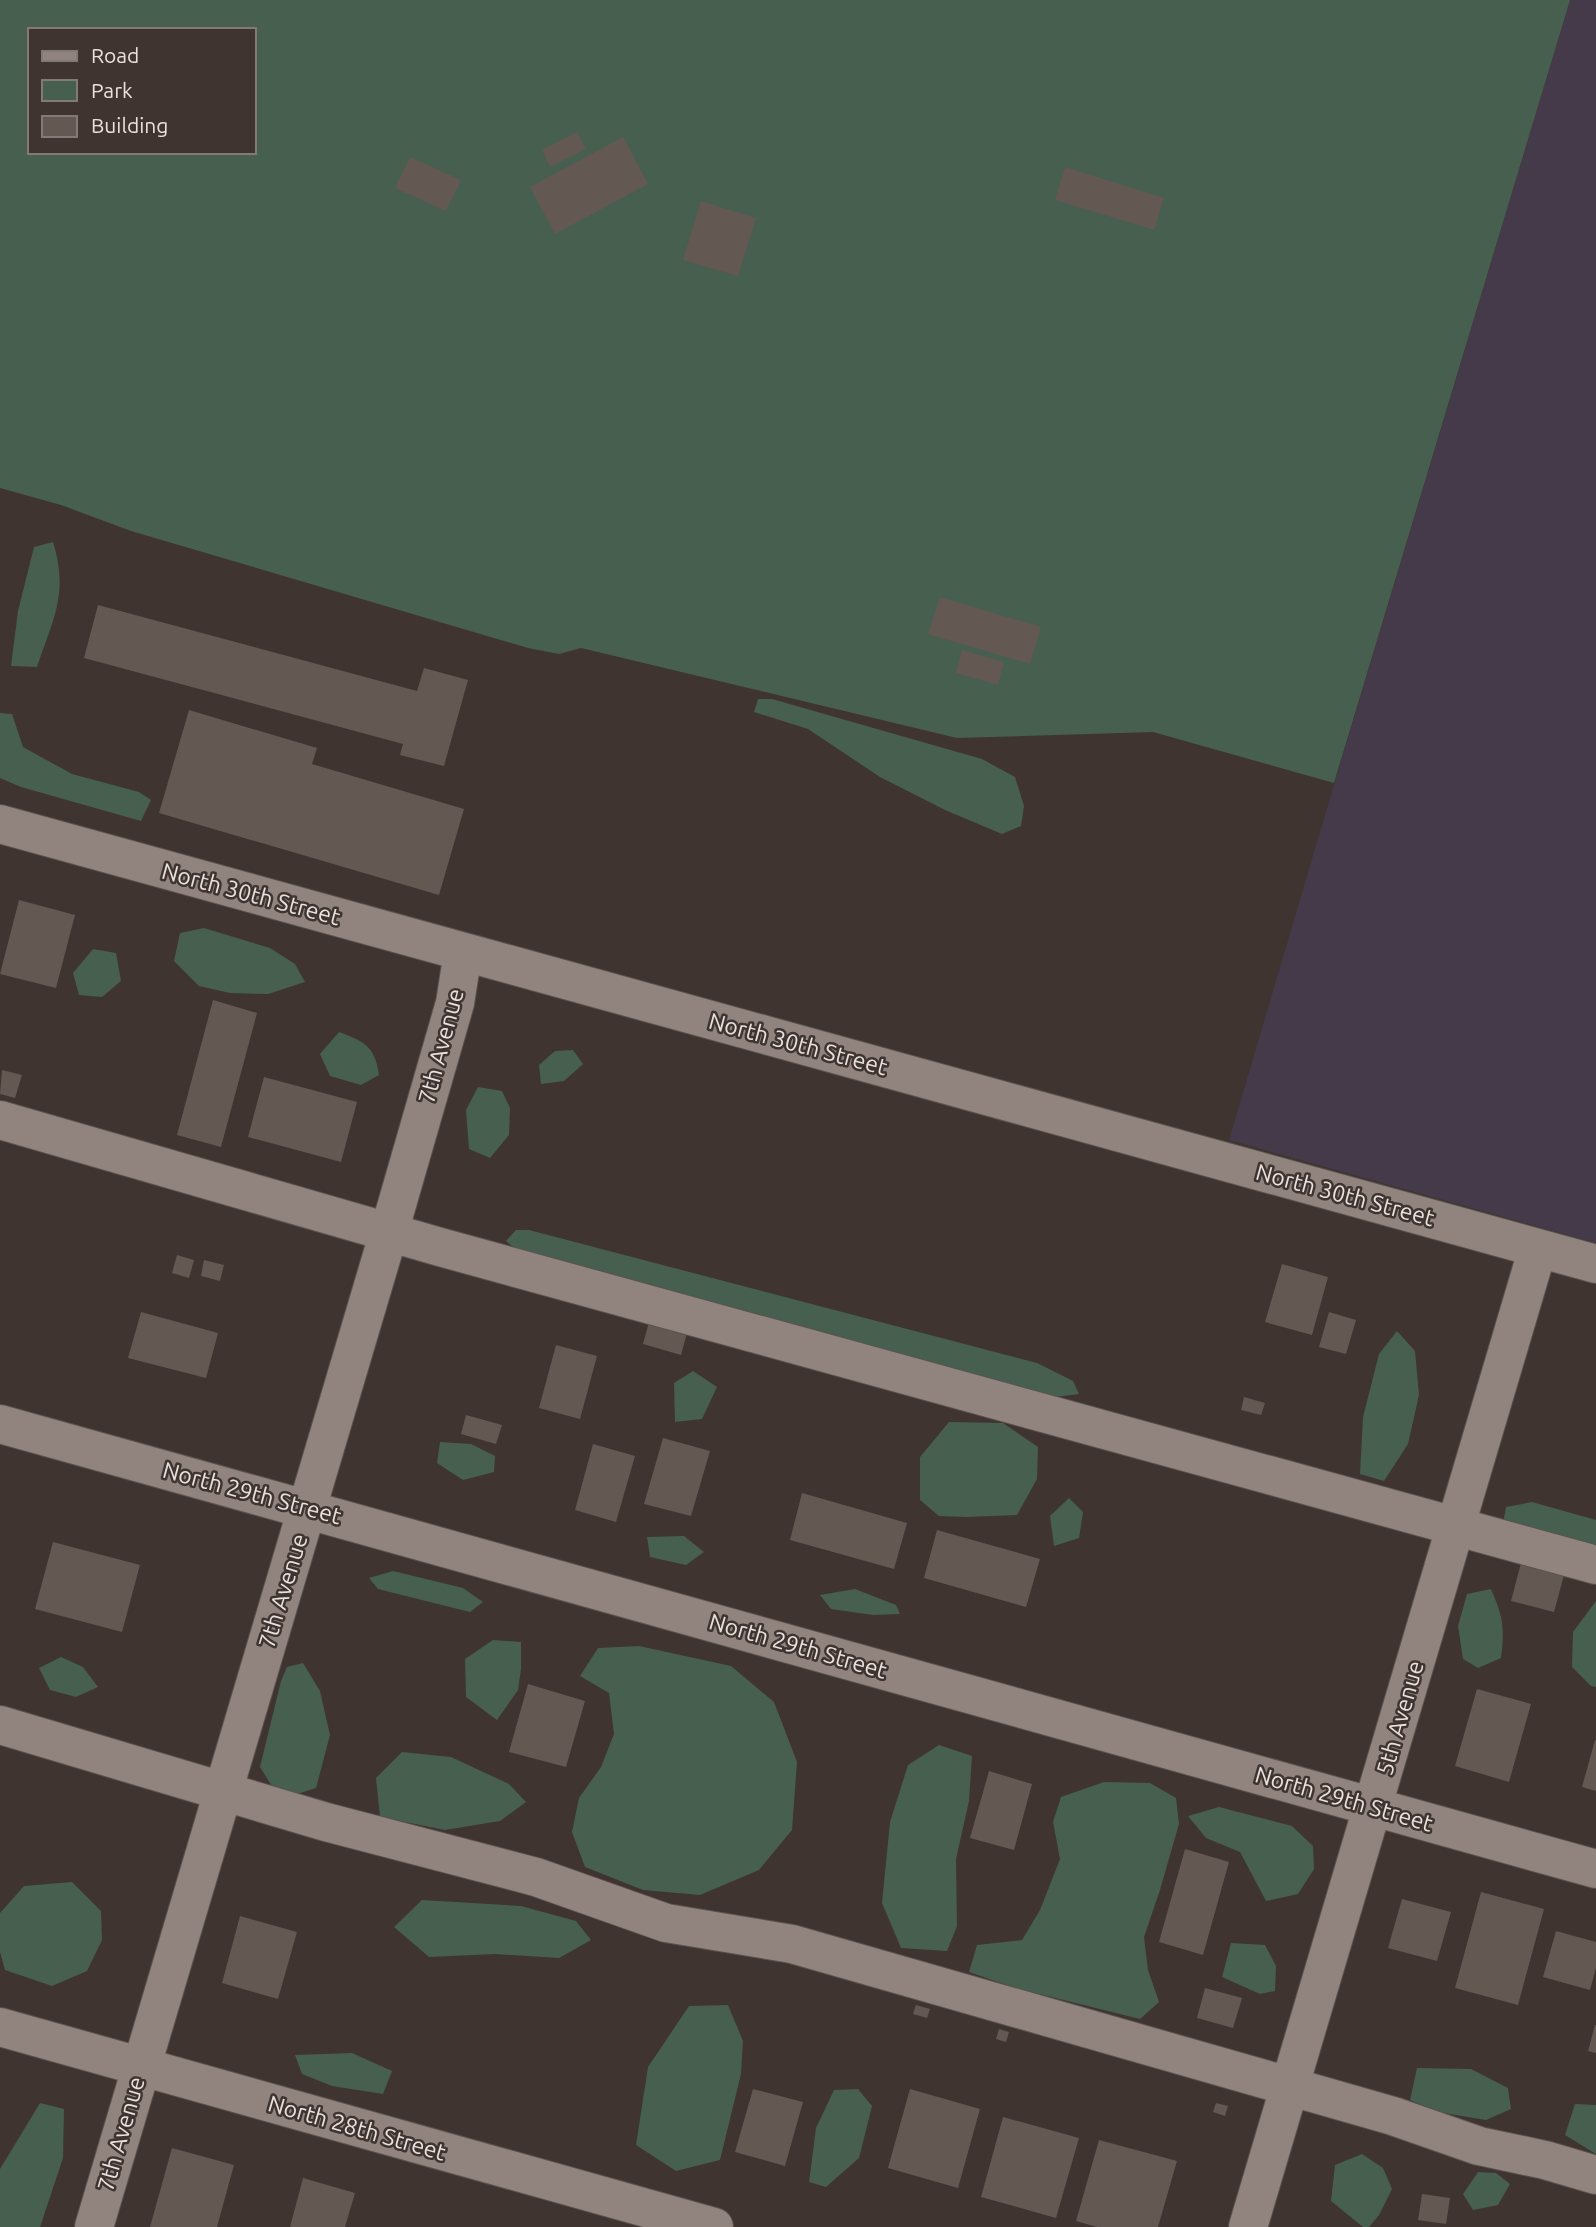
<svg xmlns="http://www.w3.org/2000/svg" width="1596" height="2227" font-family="Ubuntu,sans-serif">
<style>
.industrial{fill:#453a49}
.green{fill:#475f4f;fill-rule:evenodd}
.building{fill:#645852}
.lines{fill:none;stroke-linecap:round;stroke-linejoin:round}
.minor-casing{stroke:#5c534e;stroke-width:40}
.minor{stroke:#91847e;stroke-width:38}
.labels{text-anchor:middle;stroke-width:5;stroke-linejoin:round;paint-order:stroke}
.street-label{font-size:23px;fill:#e8e1dd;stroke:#3f342f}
</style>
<rect width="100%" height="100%" fill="#3f342f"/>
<!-- industrial -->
<path class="industrial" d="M 1570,0 L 1596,0 L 1596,1243 L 1229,1140 L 1344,751 Z"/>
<!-- green -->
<path class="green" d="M 0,0 L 1570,0 L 1334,783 L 1153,732 L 957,738 L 581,648 L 559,654 L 528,648 L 131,531 L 61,505 L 0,488 ZM 30,30 L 254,30 L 254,152 L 30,152 Z
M 53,542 C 69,594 53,619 37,667 L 11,666 L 18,611 L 34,547 Z
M 758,699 L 772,699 L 982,759 L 1015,777 L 1024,806 L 1021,826 L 1002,834 L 945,810 L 880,777 L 808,729 L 754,712 Z
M 0,713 L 12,714 L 23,747 L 72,774 L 139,792 L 151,800 L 141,821 L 21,787 L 0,778 Z
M 204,928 L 270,948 L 295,964 L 305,982 L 268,994 L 230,993 L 199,986 L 174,961 L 180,933 Z
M 93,949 L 116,953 L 121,981 L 102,997 L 79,995 L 73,973 Z
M 339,1032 C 365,1042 375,1046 379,1075 L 361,1085 L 330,1076 L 320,1054 Z
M 573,1050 L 583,1064 L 564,1081 L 541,1084 L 539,1065 L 555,1051 Z
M 478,1087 L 502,1091 L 510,1108 L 509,1135 L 490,1158 L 469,1149 L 466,1110 Z
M 516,1230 L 529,1230 L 1037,1363 L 1073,1381 L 1079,1394 L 1048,1398 L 519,1252 L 506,1241 Z
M 1397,1331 L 1415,1351 L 1419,1395 L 1408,1444 L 1384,1481 L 1360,1474 L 1363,1417 L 1379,1354 Z
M 693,1371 L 717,1387 L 702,1419 L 675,1422 L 674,1383 Z
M 949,1422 L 1003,1423 L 1038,1447 L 1037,1479 L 1017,1515 L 967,1517 L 939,1516 L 920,1500 L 920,1457 Z
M 440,1442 L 471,1444 L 495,1456 L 494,1472 L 463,1480 L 437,1463 Z
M 1069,1498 L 1083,1512 L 1079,1538 L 1054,1546 L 1050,1516 Z
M 1532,1502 L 1596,1520 L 1596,1553 L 1503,1523 L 1506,1507 Z
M 684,1536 L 704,1552 L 686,1565 L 650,1557 L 647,1537 Z
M 393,1571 L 463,1588 L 483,1602 L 470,1612 L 378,1589 L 369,1578 Z
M 855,1589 L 896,1605 L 900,1614 L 873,1615 L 831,1609 L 820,1595 Z
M 1491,1589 C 1503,1617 1505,1628 1501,1658 L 1478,1668 L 1463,1659 L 1458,1626 L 1467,1594 Z
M 1596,1601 L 1596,1687 L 1591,1686 L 1572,1667 L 1573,1632 Z
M 493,1640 L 521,1642 L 521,1669 L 518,1690 L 497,1720 L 466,1697 L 465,1659 Z
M 639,1646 L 731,1666 L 774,1702 L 797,1762 L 792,1830 L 759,1870 L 700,1895 L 643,1890 L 585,1867 L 572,1832 L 579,1798 L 601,1767 L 614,1734 L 609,1693 L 580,1676 L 598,1648 Z
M 61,1657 L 83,1667 L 98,1687 L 76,1697 L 50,1690 L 39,1668 Z
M 303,1663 L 320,1691 L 330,1735 L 316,1788 L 291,1796 L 275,1791 L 260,1767 L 281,1681 L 287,1667 Z
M 939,1745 L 972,1756 L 969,1801 L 956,1859 L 957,1926 L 947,1951 L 901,1948 L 882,1903 L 890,1822 L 908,1765 Z
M 402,1752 L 451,1757 L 509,1784 L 526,1802 L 500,1821 L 445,1830 L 380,1817 L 376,1778 Z
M 1104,1782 L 1150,1783 L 1176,1798 L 1179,1824 L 1160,1890 L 1144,1937 L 1148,1970 L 1159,2002 L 1140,2019 L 1015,1988 L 969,1972 L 977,1945 L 1022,1940 L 1040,1910 L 1060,1859 L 1053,1822 L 1061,1797 Z
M 1219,1807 L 1292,1826 L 1313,1846 L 1314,1869 L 1298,1894 L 1266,1901 L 1240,1852 L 1206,1838 L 1188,1816 Z
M 72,1882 L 101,1911 L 102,1940 L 87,1971 L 52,1986 L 5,1970 L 0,1952 L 0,1913 L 24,1886 Z
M 422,1900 L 521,1906 L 576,1921 L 591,1940 L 559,1958 L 495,1954 L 429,1957 L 394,1927 Z
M 1231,1943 L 1265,1945 L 1276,1966 L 1275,1991 L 1260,1994 L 1222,1977 Z
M 728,2005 L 743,2041 L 741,2074 L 720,2160 L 676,2171 L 636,2145 L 648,2067 L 689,2006 Z
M 352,2053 L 392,2071 L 383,2094 L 332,2086 L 302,2074 L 295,2055 Z
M 1417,2068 L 1471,2069 L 1508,2088 L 1511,2109 L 1486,2120 L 1438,2112 L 1410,2100 Z
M 858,2089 L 872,2106 L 859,2158 L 826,2187 L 809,2182 L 816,2128 L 834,2090 Z
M 40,2103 L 64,2109 L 63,2158 L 40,2227 L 0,2227 L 0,2169 Z
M 1575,2104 L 1596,2105 L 1596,2154 L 1565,2135 Z
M 1362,2154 L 1383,2168 L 1392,2189 L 1379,2215 L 1369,2227 L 1363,2227 L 1331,2201 L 1335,2165 Z
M 1478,2172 L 1496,2173 L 1510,2184 L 1498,2205 L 1473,2210 L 1463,2194 Z"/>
<!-- building -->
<path class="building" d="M 577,132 L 586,149 L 550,167 L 542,150 Z
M 623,137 L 648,184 L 555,234 L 530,187 Z
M 410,157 L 461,180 L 446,211 L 395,188 Z
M 1065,167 L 1164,198 L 1154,230 L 1055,200 Z
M 701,201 L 756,218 L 738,276 L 683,260 Z
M 940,597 L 1041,627 L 1030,664 L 928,634 Z
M 98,605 L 417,691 L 424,668 L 468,680 L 444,766 L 400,755 L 403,744 L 84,658 Z
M 962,650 L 1004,662 L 998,685 L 956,673 Z
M 189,710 L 317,748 L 312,764 L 464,809 L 439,895 L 159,813 Z
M 19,900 L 75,915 L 56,988 L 0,974 Z
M 213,1000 L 257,1013 L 221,1147 L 177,1135 Z
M 2,1070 L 22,1075 L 15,1098 L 0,1094 Z
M 264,1077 L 357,1102 L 341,1162 L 248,1137 Z
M 177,1255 L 194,1260 L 189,1278 L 172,1273 Z
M 204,1260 L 224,1265 L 220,1281 L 201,1276 Z
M 1282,1264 L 1328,1277 L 1312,1335 L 1265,1322 Z
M 141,1312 L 218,1333 L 206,1378 L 128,1358 Z
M 1329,1312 L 1356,1320 L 1346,1354 L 1319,1347 Z
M 649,1322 L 687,1333 L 681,1355 L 643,1344 Z
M 556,1345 L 597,1356 L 580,1419 L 539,1408 Z
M 1244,1397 L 1265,1403 L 1261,1415 L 1241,1410 Z
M 466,1415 L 502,1425 L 496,1444 L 461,1434 Z
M 663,1438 L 710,1451 L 691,1516 L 644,1504 Z
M 593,1444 L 635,1456 L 616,1522 L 575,1510 Z
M 802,1493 L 907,1523 L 894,1569 L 790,1540 Z
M 937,1530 L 1040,1559 L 1026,1607 L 924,1578 Z
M 53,1542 L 140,1565 L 122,1632 L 35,1609 Z
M 1521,1563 L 1564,1575 L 1554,1612 L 1511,1601 Z
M 528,1684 L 585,1701 L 566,1767 L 509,1752 Z
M 1477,1689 L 1531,1704 L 1509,1782 L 1455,1766 Z
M 1595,1740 L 1596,1741 L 1596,1791 L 1582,1787 Z
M 989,1771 L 1032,1784 L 1014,1850 L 970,1838 Z
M 1185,1849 L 1229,1862 L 1203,1955 L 1159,1942 Z
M 1481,1892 L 1544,1909 L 1518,2005 L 1455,1988 Z
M 1402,1899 L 1451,1912 L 1437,1961 L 1388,1948 Z
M 240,1916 L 297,1932 L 278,1999 L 222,1983 Z
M 1556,1931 L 1596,1942 L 1596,1968 L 1590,1990 L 1543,1977 Z
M 1205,1988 L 1242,1998 L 1233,2028 L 1197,2018 Z
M 916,2005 L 930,2009 L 927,2018 L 913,2014 Z
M 1595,2025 L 1596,2025 L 1596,2053 L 1588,2051 Z
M 999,2029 L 1009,2032 L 1006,2042 L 996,2039 Z
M 753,2089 L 803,2102 L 785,2166 L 735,2152 Z
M 910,2089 L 980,2109 L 958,2188 L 888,2168 Z
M 1216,2103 L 1228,2106 L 1225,2116 L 1213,2112 Z
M 1003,2117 L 1079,2138 L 1056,2218 L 981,2197 Z
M 1099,2140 L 1177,2161 L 1158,2227 L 1097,2227 L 1076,2221 Z
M 172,2148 L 234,2165 L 217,2227 L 150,2227 Z
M 303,2178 L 355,2193 L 345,2227 L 290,2227 Z
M 1422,2194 L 1450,2198 L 1446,2224 L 1418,2220 Z"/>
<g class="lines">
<defs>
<path id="minor" d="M 0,824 L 1596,1264
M 0,1120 L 440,1247 L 1596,1565
M 0,1424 L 1596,1869
M 0,1725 L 326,1822 L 536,1877 L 666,1923 L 792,1944 L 1393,2116 L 1479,2146 L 1545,2160 L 1596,2175
M 0,2027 L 714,2227
M 94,2227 L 389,1232 L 455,1003 L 463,952
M 1248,2227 L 1538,1248"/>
</defs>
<!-- minor casing -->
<use href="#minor" class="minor-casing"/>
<!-- minor -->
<use href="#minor" class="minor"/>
</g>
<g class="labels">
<!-- street labels -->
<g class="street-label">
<text transform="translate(251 894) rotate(15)" y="8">North 30th Street</text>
<text transform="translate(798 1044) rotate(15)" y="8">North 30th Street</text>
<text transform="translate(441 1046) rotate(-75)" y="8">7th Avenue</text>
<text transform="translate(1345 1195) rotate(15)" y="8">North 30th Street</text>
<text transform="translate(252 1493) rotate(15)" y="8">North 29th Street</text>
<text transform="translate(283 1591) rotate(-73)" y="8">7th Avenue</text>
<text transform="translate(798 1646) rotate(16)" y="8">North 29th Street</text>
<text transform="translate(1400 1718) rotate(-74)" y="8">5th Avenue</text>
<text transform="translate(1344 1799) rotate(16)" y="8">North 29th Street</text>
<text transform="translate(357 2128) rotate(16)" y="8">North 28th Street</text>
<text transform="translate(121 2134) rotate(-74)" y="8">7th Avenue</text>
</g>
</g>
<!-- legend -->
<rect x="28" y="28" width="228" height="126" fill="#3f342f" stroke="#837975" stroke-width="2"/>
<rect x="42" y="51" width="35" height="10" fill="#91847e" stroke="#837975" stroke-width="2"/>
<text x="91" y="63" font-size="21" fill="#e8e1dd">Road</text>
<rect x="42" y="80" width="35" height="21" fill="#475f4f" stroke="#837975" stroke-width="2"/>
<text x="91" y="98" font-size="21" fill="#e8e1dd">Park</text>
<rect x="42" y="116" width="35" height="21" fill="#645852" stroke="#837975" stroke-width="2"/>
<text x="91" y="133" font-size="21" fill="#e8e1dd">Building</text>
</svg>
